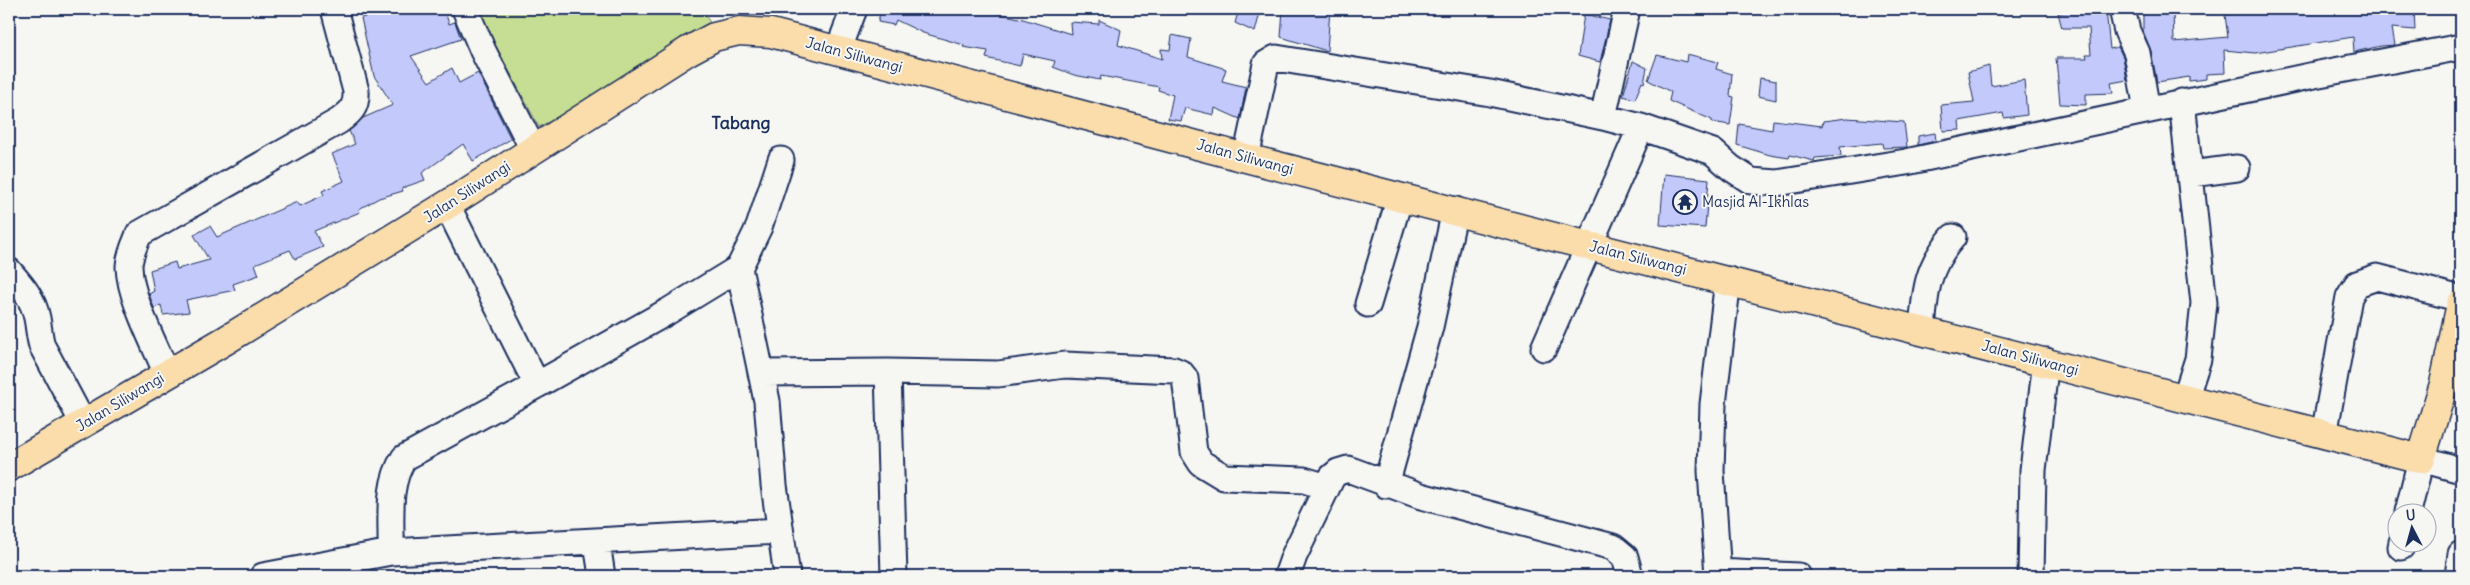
<svg xmlns="http://www.w3.org/2000/svg" width="2470" height="585" font-family="Delius,sans-serif">
<style>
.green{fill:#c6de93;stroke:#708678}
.building{fill:#c4c9fb;stroke:#1b2f5e}
.lines{fill:none;stroke-linecap:round;stroke-linejoin:round}
.minor-casing{stroke:#1b2f5e;stroke-width:29}
.major-casing{stroke:#1b2f5e;stroke-width:31}
.minor{stroke:#f6f6f2;stroke-width:25}
.major{stroke:#faddab;stroke-width:28}
.labels{text-anchor:middle;stroke-width:4;stroke-linejoin:round;paint-order:stroke}
.street-label{font-size:15px;fill:#1b2f5e;stroke:#f6f6f2}
.poi-label{font-size:15px;fill:#1b2f5e;stroke:#f6f6f2;text-anchor:start}
.quarter-label{font-size:18px;font-weight:bold;fill:#1b2f5e;stroke:#f6f6f2}
</style>
<rect width="100%" height="100%" fill="#f6f6f2"/>
<filter id="ink" filterUnits="userSpaceOnUse"><feTurbulence type="fractalNoise" baseFrequency=".02" numOctaves="2"/><feDisplacementMap in="SourceGraphic" scale="10" xChannelSelector="R" yChannelSelector="G"/><feConvolveMatrix kernelMatrix="1 2 1 2 8 2 1 2 1" color-interpolation-filters="sRGB"/></filter>
<g filter="url(#ink)">
<!-- green -->
<path class="green" d="M 476,9 L 702,9 L 716,33 L 539,127 Z"/>
<!-- building -->
<path class="building" d="M 393,9 L 444,9 L 449,24 L 455,22 L 461,39 L 411,56 L 429,82 L 452,68 L 459,83 L 478,73 L 511,139 L 473,161 L 463,144 L 422,173 L 425,180 L 402,188 L 403,191 L 379,198 L 359,209 L 360,212 L 314,231 L 323,247 L 295,259 L 290,250 L 255,264 L 259,275 L 233,284 L 235,290 L 186,300 L 189,312 L 163,315 L 161,305 L 154,308 L 149,294 L 154,291 L 150,270 L 175,262 L 177,269 L 209,260 L 194,235 L 210,226 L 217,237 L 297,202 L 300,206 L 324,195 L 322,191 L 344,181 L 332,154 L 355,144 L 349,131 L 363,118 L 393,105 L 374,76 L 361,18 Z
M 871,9 L 980,9 L 1023,19 L 1071,34 L 1070,22 L 1099,24 L 1099,20 L 1121,30 L 1118,45 L 1162,59 L 1161,49 L 1170,50 L 1172,35 L 1191,39 L 1188,57 L 1226,69 L 1222,81 L 1246,87 L 1240,119 L 1215,108 L 1214,115 L 1185,108 L 1181,121 L 1168,119 L 1173,95 L 1158,90 L 1159,87 L 1101,76 L 1100,80 L 1074,75 L 1053,67 L 1055,61 L 1023,54 L 1020,66 L 986,58 L 988,51 L 963,47 L 964,45 L 923,33 L 896,20 L 894,25 L 878,22 L 880,13 Z
M 1239,9 L 1261,9 L 1255,32 L 1235,23 Z
M 1283,9 L 1330,9 L 1327,51 L 1281,37 Z
M 2143,9 L 2173,11 L 2174,42 L 2228,37 L 2225,15 L 2284,9 L 2414,9 L 2415,30 L 2392,28 L 2395,45 L 2381,46 L 2354,52 L 2353,37 L 2255,53 L 2224,50 L 2225,73 L 2206,74 L 2206,79 L 2189,81 L 2189,77 L 2157,82 L 2151,51 L 2143,31 Z
M 2087,10 L 2106,10 L 2110,49 L 2118,47 L 2123,57 L 2127,80 L 2111,83 L 2113,93 L 2086,94 L 2086,105 L 2060,104 L 2056,58 L 2087,58 L 2086,54 L 2091,54 L 2089,28 L 2062,28 L 2058,13 Z
M 1584,14 L 1610,20 L 1600,62 L 1578,56 Z
M 1687,54 L 1718,62 L 1716,69 L 1732,74 L 1730,96 L 1734,97 L 1730,125 L 1712,122 L 1712,120 L 1669,101 L 1671,92 L 1648,80 L 1657,55 L 1686,62 Z
M 1633,61 L 1647,68 L 1644,83 L 1642,82 L 1635,99 L 1623,96 Z
M 1989,66 L 1991,86 L 2024,80 L 2027,115 L 2004,118 L 2003,113 L 1959,121 L 1960,130 L 1943,131 L 1941,105 L 1974,102 L 1968,72 Z
M 1760,78 L 1776,81 L 1776,100 L 1758,96 Z
M 1847,118 L 1904,122 L 1907,147 L 1883,148 L 1882,143 L 1840,147 L 1841,156 L 1815,158 L 1814,161 L 1790,155 L 1789,158 L 1770,155 L 1737,145 L 1739,124 L 1772,130 L 1773,120 L 1822,126 L 1823,121 Z
M 1935,133 L 1936,141 L 1918,145 L 1918,136 Z
M 1664,174 L 1709,179 L 1705,228 L 1660,225 Z"/>
<g class="lines">
<defs>
<path id="minor" d="M 465,9 L 483,51 L 533,149
M 2122,9 L 2127,31 L 2137,53 L 2147,110
M 838,51 L 854,9
M 2182,102 L 2204,303 L 2198,359 L 2185,399
M 1603,117 L 1627,9
M 1246,158 L 1266,64 L 1276,58 L 1490,93 L 1603,117 L 1641,127 L 1713,152 L 1731,168 L 1751,181 L 1777,183 L 1906,162 L 2319,74 L 2461,47
M 2191,174 L 2237,168
M 739,268 L 767,401 L 774,485 L 787,576
M 9,271 C 22,286 33,298 37,318 C 39,328 39,336 42,346 L 83,423
M 1368,304 L 1400,197
M 1922,330 C 1925,291 1927,267 1953,237
M 1544,348 L 1641,127
M 888,372 L 998,374 L 1065,365 L 1174,370 L 1181,373 L 1185,378 L 1194,452 L 1201,463 L 1224,477 L 1304,480 L 1327,487
M 761,373 L 888,372 L 894,576
M 167,374 C 155,345 130,298 129,267 C 129,256 135,244 139,234 L 339,121 C 351,112 357,107 356,91 L 334,9
M 537,385 L 667,312 L 739,268 L 759,227 L 781,160
M 2324,435 L 2349,297 L 2357,284 L 2377,277 L 2461,299
M 1386,485 L 1430,327 L 1455,210
M 2408,512 L 2421,459 L 2461,470
M 597,543 L 602,576
M 2401,547 L 2402,542
M 391,552 L 780,531
M 1718,572 L 1798,576
M 263,576 L 391,552 C 392,520 386,486 404,458 L 537,385 L 447,205
M 1287,576 L 1294,556 L 1332,477 L 1338,472 L 1348,469 L 1421,496 L 1613,547 L 1625,557 L 1630,576
M 1718,576 L 1711,471 L 1713,404 L 1728,280
M 2031,576 L 2033,470 L 2046,361
M 2458,576 L 2461,554"/>
<path id="major" d="M 9,467 L 226,340 L 447,205 L 688,51 L 714,37 L 739,31 L 771,33 L 1246,158 L 2421,459 L 2444,384 L 2461,304"/>
</defs>
<!-- minor casing -->
<use href="#minor" class="minor-casing"/>
<!-- major casing -->
<use href="#major" class="major-casing"/>
<!-- minor -->
<use href="#minor" class="minor"/>
<!-- major -->
<use href="#major" class="major"/>
</g>
</g>
<!-- icons -->
<defs>
<symbol id="temple-ring" viewBox="-11 -11 22 22"><circle r="9.5" fill="#f6f6f2" stroke="#1b2f5e" stroke-width="1.5"/><path d="M0-6L5-2H3V0L6.5 2.5H4V6H1.5V3h-3V6H-4V2.5H-6.5L-3 0V-2H-5Z" fill="#1b2f5e"/></symbol>
</defs>
<g fill-rule="evenodd">
<use href="#temple-ring" x="1671" y="188" width="28" height="28"/>
</g>
<g class="labels">
<!-- street labels -->
<g class="street-label">
<text transform="translate(854 55) rotate(15)" y="5">Jalan Siliwangi</text>
<text transform="translate(1245 157) rotate(15)" y="5">Jalan Siliwangi</text>
<text transform="translate(467 192) rotate(-33)" y="5">Jalan Siliwangi</text>
<text transform="translate(1638 258) rotate(14)" y="5">Jalan Siliwangi</text>
<text transform="translate(2030 358) rotate(15)" y="5">Jalan Siliwangi</text>
<text transform="translate(120 402) rotate(-31)" y="5">Jalan Siliwangi</text>
</g>
<!-- poi labels -->
<g class="poi-label">
<text x="1702" y="207">Masjid Al-Ikhlas</text>
</g>
<!-- quarter labels -->
<g class="quarter-label">
<text x="741" y="129">Tabang</text>
</g>
</g>
<!-- margin -->
<rect width="2470" height="585" fill="none" stroke="#f6f6f2" stroke-width="30"/>
<rect x="15" y="15" width="2440" height="555" fill="none" stroke="#1b2f5e" stroke-width="2" filter="url(#ink)"/>
<!-- north arrow -->
<g transform="translate(2412 528) rotate(354)"><circle r="24" fill="#f6f6f2" stroke="#9ea6b7"/>
<path d="M0-4L9 19L0 12L-9 19Z" fill="#1b2f5e"/>
<text y="-8" font-size="14" font-weight="bold" text-anchor="middle" fill="#1b2f5e">U</text>
</g>
</svg>
